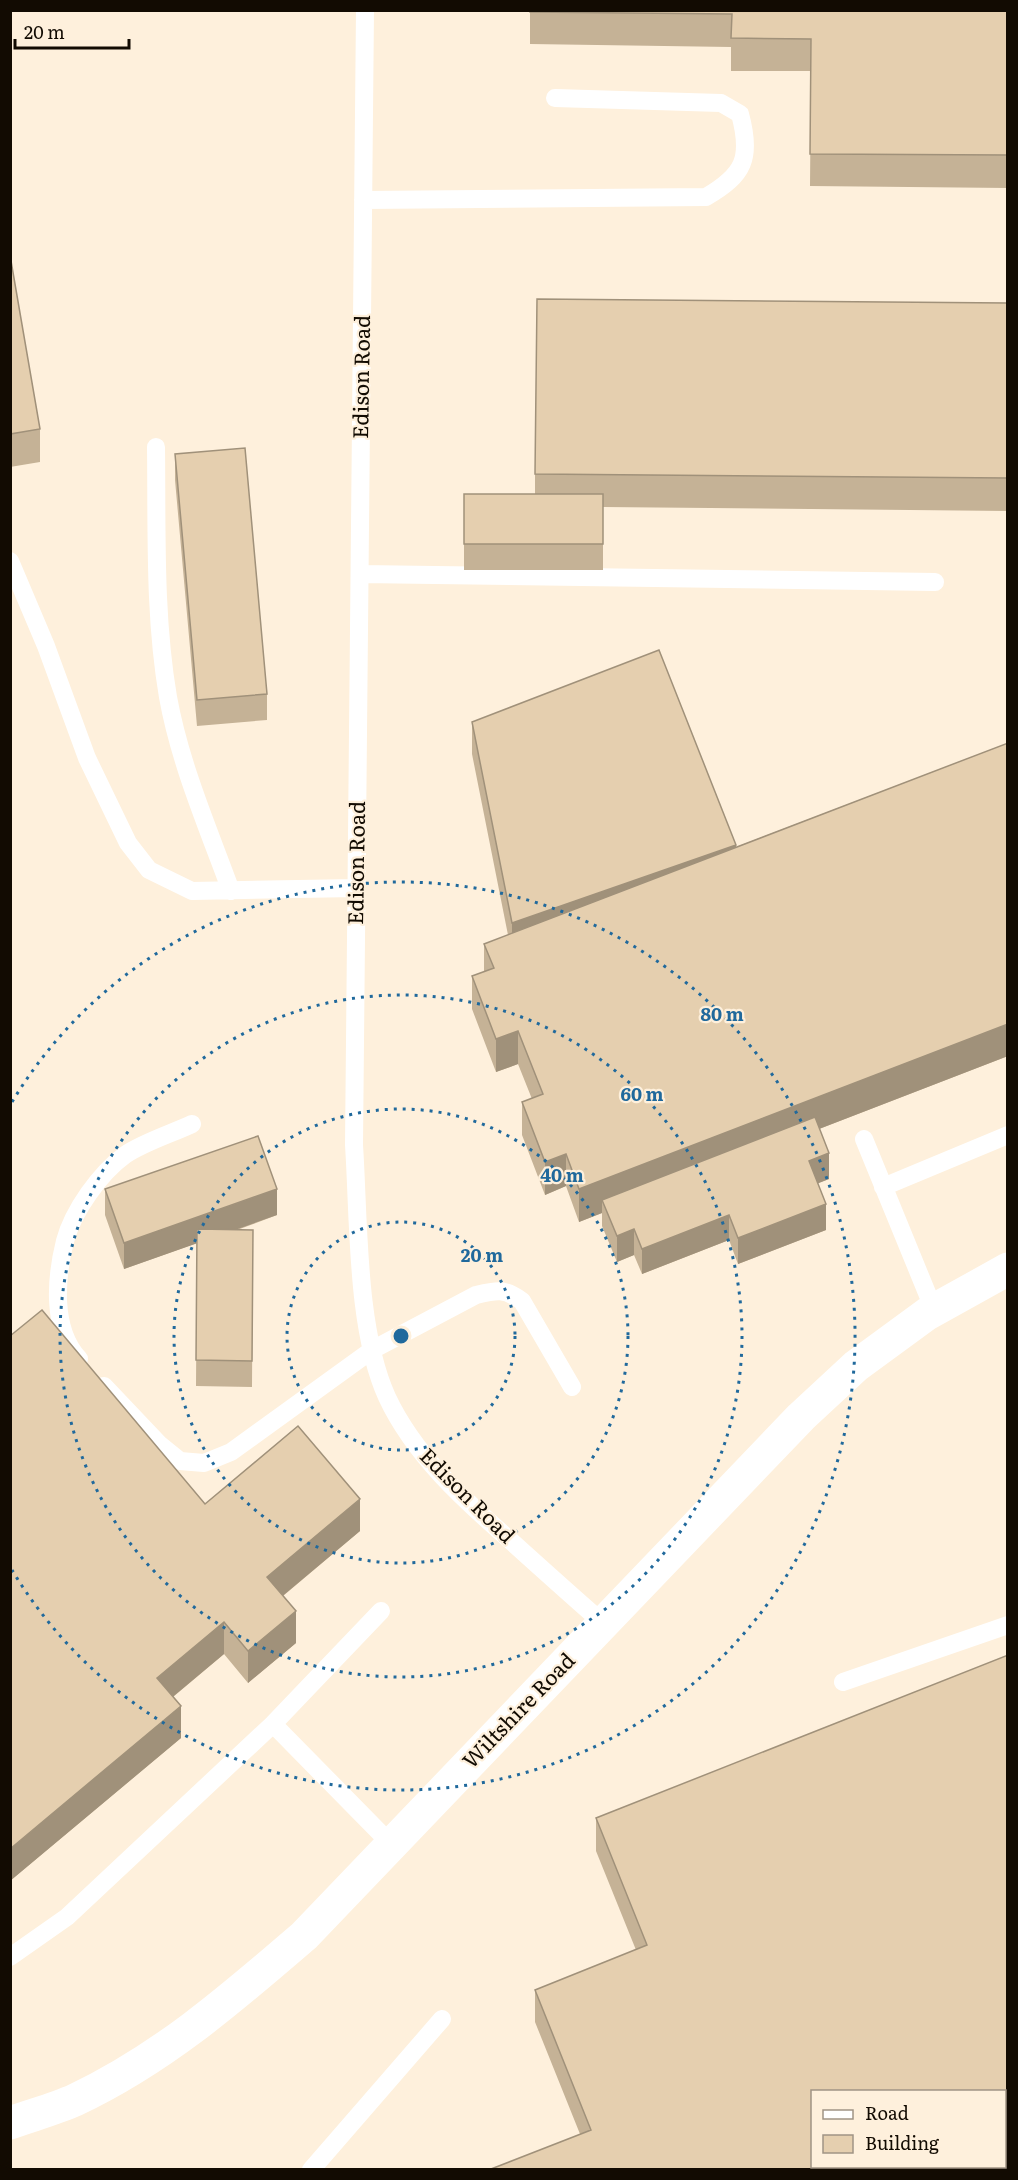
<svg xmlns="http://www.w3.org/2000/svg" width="1018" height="2180" font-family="Literata,serif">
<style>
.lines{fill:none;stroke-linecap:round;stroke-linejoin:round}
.lane{stroke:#fff;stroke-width:18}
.secondary{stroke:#fff;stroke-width:33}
.wall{fill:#c5b296}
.shaded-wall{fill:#a0917a}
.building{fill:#e5cfaf;stroke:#a0917a;stroke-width:1.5;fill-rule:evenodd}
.ring{fill:none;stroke:#20699c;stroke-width:3;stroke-dasharray:3 6}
.labels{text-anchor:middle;stroke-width:4.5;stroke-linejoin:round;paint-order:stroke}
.street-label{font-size:21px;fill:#120b02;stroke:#fef0dc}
.centre{fill:#20699c;stroke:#fef0dc;stroke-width:3}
.ring-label{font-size:18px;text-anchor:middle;font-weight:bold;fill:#20699c;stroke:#fef0dc;stroke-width:4.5;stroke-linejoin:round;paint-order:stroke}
</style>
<rect width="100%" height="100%" fill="#fef0dc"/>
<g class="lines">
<!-- lane -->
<path class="lane" d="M 365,10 L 354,1145 C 359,1220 356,1329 387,1397 C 414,1455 464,1500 511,1541 C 542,1569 572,1596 603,1623
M 363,200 L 706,197 C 744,175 752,158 740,114 L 721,103 L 555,98
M 156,447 C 157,530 154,615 168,697 C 180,764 208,828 231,891
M 10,561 L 46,646 L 87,758 L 128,843 L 149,870 L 192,891 L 356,888
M 360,574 L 935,582
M 864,1139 L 934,1310
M 883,1187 L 1008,1135
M 79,1359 C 51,1329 56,1277 65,1241 C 73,1211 100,1173 125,1155 C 142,1143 173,1133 192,1124
M 104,1386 L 159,1444 L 180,1461 L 204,1463 L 231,1452 L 372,1350 L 476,1295 C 497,1290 504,1288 522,1301 L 572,1387
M 843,1682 L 1008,1625
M 273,1724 L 391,1844
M 10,1957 L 67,1917 L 273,1724 L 381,1611
M 311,2170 L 442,2019"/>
<!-- secondary -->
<path class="secondary" d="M 10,2123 C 32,2115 55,2109 75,2100 C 162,2059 232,1998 304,1936 L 801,1417 L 856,1366 L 927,1314 L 1008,1269"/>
</g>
<!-- wall -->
<path class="wall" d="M 530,10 L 1008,10 L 1008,188 L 810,186 L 811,71 L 731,71 L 731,47 L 530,44 Z
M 10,255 L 40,429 L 40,462 L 10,467 Z
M 1008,303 L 1008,511 L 603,507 L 603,570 L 464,570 L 464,494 L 535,494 L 535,474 Z
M 175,454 L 267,694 L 267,720 L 197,726 L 175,480 Z
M 472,722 L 736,847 L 1008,743 L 1008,1056 L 819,1129 L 829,1179 L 818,1183 L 826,1230 L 738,1264 L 729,1240 L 642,1274 L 634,1255 L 617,1262 L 602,1226 L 602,1213 L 579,1222 L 566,1186 L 545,1195 L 522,1135 L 522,1102 L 532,1099 L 518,1064 L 496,1072 L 472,1009 L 472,976 L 484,972 L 484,944 L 508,935 L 472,754 Z
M 105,1189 L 277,1215 L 237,1230 L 253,1230 L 252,1387 L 196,1386 L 197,1243 L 124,1269 L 105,1215 Z
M 205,1504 L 360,1531 L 283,1596 L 296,1643 L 248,1683 L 224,1654 L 173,1697 L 181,1738 L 10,1881 Z
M 596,1818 L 1008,2169 L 580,2134 L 535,2022 L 535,1990 L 636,1950 L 596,1851 Z"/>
<!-- shaded-wall -->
<path class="shaded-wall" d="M 736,845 L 736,878 L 512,955 L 512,923 Z
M 1008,1024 L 1008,1056 L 607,1211 L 602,1200 L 602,1213 L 579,1222 L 579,1189 Z
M 518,1031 L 518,1064 L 496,1072 L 496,1039 Z
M 829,1153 L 829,1179 L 809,1187 L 809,1161 Z
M 566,1154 L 566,1186 L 545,1195 L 545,1162 Z
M 277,1189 L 277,1215 L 124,1269 L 124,1243 Z
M 826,1204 L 826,1230 L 738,1264 L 738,1238 Z
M 729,1215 L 729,1240 L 642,1274 L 642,1249 Z
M 634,1229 L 634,1255 L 617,1262 L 617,1236 Z
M 360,1499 L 360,1531 L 267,1609 L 267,1577 Z
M 296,1611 L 296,1643 L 248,1683 L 248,1651 Z
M 224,1622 L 224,1654 L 157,1710 L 157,1678 Z
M 181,1706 L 181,1738 L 10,1881 L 10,1849 Z"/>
<!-- building -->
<path class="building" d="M 530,10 L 1008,10 L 1008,155 L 810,154 L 811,39 L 731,38 L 732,14 L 530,12 Z
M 10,255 L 40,429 L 10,434 Z
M 537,299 L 1008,303 L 1008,478 L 535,474 Z
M 245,448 L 267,694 L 197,700 L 175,454 Z
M 464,494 L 603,494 L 603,544 L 464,544 Z
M 659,650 L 736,845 L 512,923 L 472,722 Z
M 1008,743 L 1008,1024 L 579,1189 L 566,1154 L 545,1162 L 522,1102 L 543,1094 L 518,1031 L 496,1039 L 472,976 L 494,968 L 484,944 Z
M 815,1117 L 829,1153 L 809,1161 L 826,1204 L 738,1238 L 729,1215 L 642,1249 L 634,1229 L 617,1236 L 602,1200 Z
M 258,1136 L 277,1189 L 124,1243 L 105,1189 Z
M 197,1229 L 253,1230 L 252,1361 L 196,1360 Z
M 42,1310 L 205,1504 L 298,1426 L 360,1499 L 267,1577 L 296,1611 L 248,1651 L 224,1622 L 157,1678 L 181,1706 L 10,1849 L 10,1336 Z
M 1008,1655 L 1008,2169 L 491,2169 L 591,2130 L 535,1990 L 647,1945 L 596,1818 ZM 813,2091 L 1005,2091 L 1005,2166 L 813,2166 Z"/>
<!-- distance rings -->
<g class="ring">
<circle cx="401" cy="1336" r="114"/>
<circle cx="401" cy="1336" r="227"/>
<circle cx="401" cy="1336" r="341"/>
<path d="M12 1102A454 454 0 1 1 12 1570"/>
</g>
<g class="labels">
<!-- street labels -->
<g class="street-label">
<text transform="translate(362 377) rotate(-89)" y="7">Edison Road</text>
<text transform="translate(357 863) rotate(-89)" y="7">Edison Road</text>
<text transform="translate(467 1496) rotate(45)" y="7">Edison Road</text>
<text transform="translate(519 1711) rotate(-46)" y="7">Wiltshire Road</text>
</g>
</g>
<circle cx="401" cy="1336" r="9" class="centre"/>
<g class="ring-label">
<text x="722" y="1021">80 m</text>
<text x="642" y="1101">60 m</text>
<text x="562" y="1182">40 m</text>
<text x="482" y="1262">20 m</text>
</g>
<!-- border -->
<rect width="1018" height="2180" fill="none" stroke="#120b02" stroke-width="24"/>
<!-- legend -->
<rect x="811" y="2090" width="195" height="78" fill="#fef0dc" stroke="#a09485" stroke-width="1.5"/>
<rect x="823" y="2110" width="30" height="9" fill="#ffffff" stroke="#a09485" stroke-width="1.5"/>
<text x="865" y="2120" font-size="18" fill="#120b02">Road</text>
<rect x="823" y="2135" width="30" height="18" fill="#e5cfaf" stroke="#a09485" stroke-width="1.5"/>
<text x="865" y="2150" font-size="18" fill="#120b02">Building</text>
<!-- scale -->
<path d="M15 39v9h114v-9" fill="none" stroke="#120b02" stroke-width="3"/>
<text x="24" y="39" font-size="18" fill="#120b02" stroke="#fef0dc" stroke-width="4.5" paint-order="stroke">20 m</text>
</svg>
